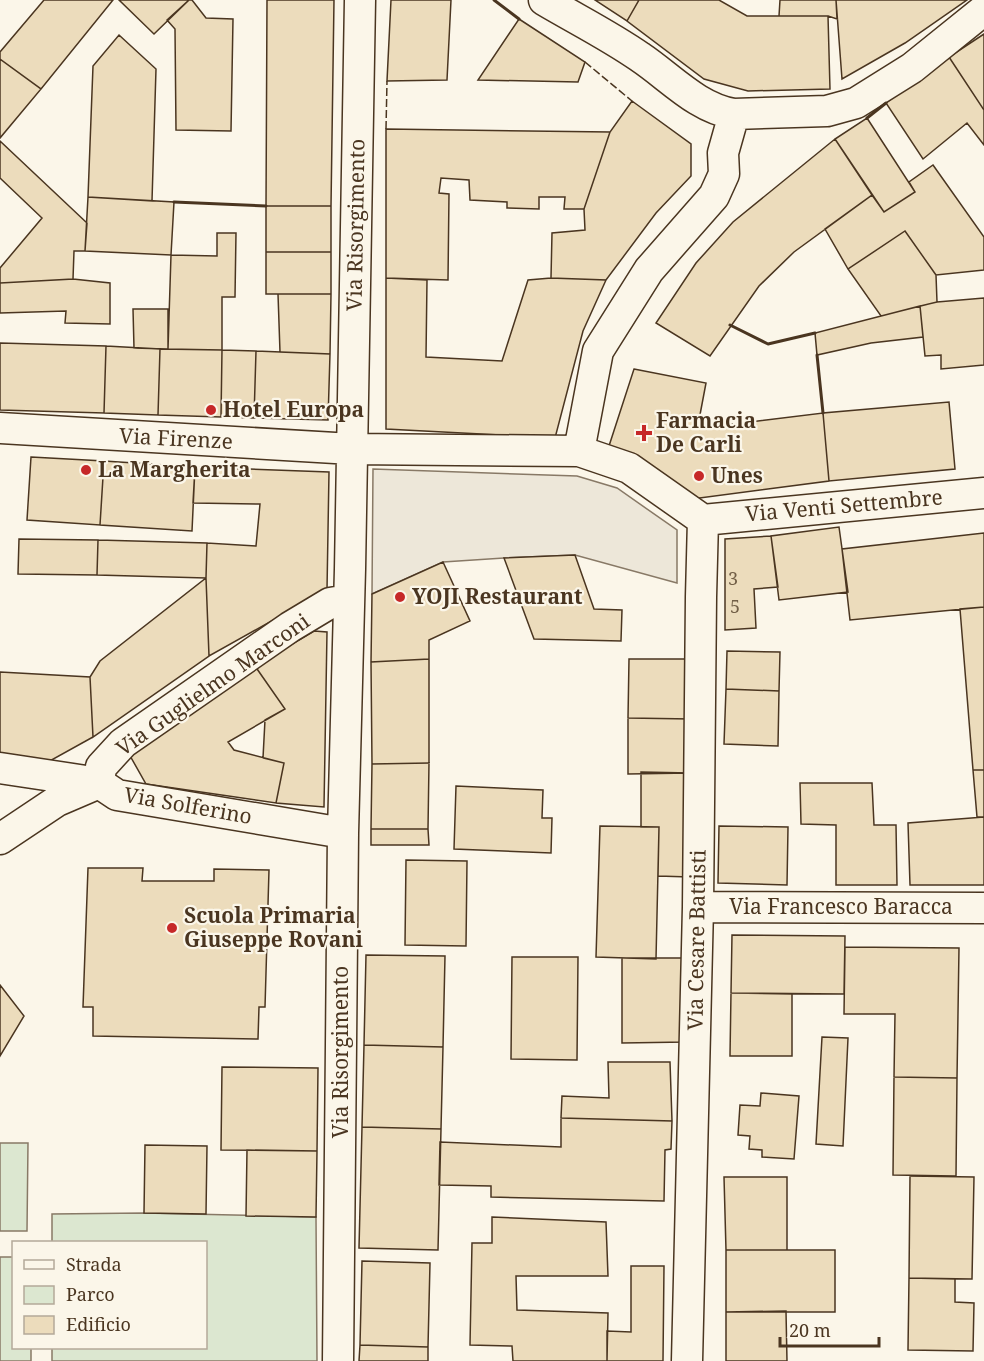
<svg xmlns="http://www.w3.org/2000/svg" width="984" height="1361" font-family="'Noto Serif',serif">
<style>
.green{fill:#dce7d0;stroke:#887966;stroke-width:1.5}
.parking{fill:#ede7d9;stroke:#887966;stroke-width:1.5}
.building{fill:#ecdcbc;stroke:#4a3520;stroke-width:1.5}
.lines{fill:none;stroke-linecap:round;stroke-linejoin:round}
.street-casing{stroke:#4a3520;stroke-width:33}
.street{stroke:#fbf6e9;stroke-width:30}
.fence{stroke:#4a3520;stroke-width:1.5;stroke-dasharray:8 3;stroke-linecap:butt}
.wall{stroke:#4a3520;stroke-width:3}
.poi-dot{fill:#c62828;stroke:#fbf6e9;stroke-width:2}
.labels{text-anchor:middle;stroke-width:4.5;stroke-linejoin:round;paint-order:stroke}
.number-label{font-size:18px;fill:#725f47}
.street-label{font-size:21px;fill:#4a3520;stroke:#fbf6e9}
.poi-label{font-size:21px;font-weight:bold;fill:#4a3520;stroke:#fbf6e9;text-anchor:start}
</style>
<rect width="100%" height="100%" fill="#fbf6e9"/>
<!-- green -->
<path class="green" d="M 0,1143 L 28,1143 L 27,1231 L 0,1231 Z
M 144,1213 L 316,1217 L 317,1361 L 52,1361 L 52,1348 L 206,1348 L 206,1242 L 52,1242 L 52,1214 Z
M 0,1257 L 13,1257 L 14,1348 L 31,1348 L 31,1361 L 0,1361 Z"/>
<!-- parking -->
<path class="parking" d="M 373,469 L 577,476 L 617,488 L 677,530 L 677,583 L 575,555 L 504,558 L 443,562 L 372,594 Z"/>
<!-- building -->
<path class="building" d="M 44,0 L 113,0 L 41,89 L 0,59 L 0,52 Z
M 119,0 L 189,0 L 154,34 Z
M 189,0 L 192,0 L 206,18 L 233,19 L 231,131 L 176,130 L 175,29 L 167,20 Z
M 267,0 L 334,0 L 331,206 L 266,206 Z
M 391,0 L 451,0 L 447,80 L 387,81 Z
M 595,0 L 639,0 L 627,21 Z
M 639,0 L 719,0 L 747,16 L 828,16 L 830,89 L 748,91 L 704,79 L 627,21 Z
M 780,0 L 836,0 L 837,19 L 828,16 L 779,16 Z
M 836,0 L 967,0 L 905,43 L 842,79 Z
M 519,19 L 585,62 L 578,82 L 478,80 Z
M 984,34 L 984,110 L 949,57 Z
M 119,35 L 156,69 L 152,201 L 88,197 L 93,66 Z
M 949,57 L 984,110 L 984,145 L 967,123 L 923,159 L 886,103 Z
M 0,59 L 41,89 L 0,138 Z
M 632,101 L 691,144 L 691,176 L 656,213 L 606,280 L 551,278 L 552,233 L 585,230 L 584,209 L 610,132 Z
M 867,118 L 915,192 L 884,212 L 835,139 Z
M 386,129 L 610,132 L 584,209 L 564,209 L 565,197 L 539,197 L 539,209 L 507,208 L 507,202 L 470,200 L 469,180 L 441,178 L 439,193 L 449,194 L 448,280 L 386,278 Z
M 835,139 L 872,195 L 794,252 L 759,286 L 710,356 L 656,323 L 696,263 L 733,222 Z
M 0,141 L 87,223 L 85,251 L 74,251 L 73,279 L 0,283 L 0,268 L 42,218 L 0,178 Z
M 933,165 L 984,237 L 984,270 L 936,275 L 905,231 L 848,269 L 825,229 L 872,195 L 884,212 L 915,192 L 909,182 Z
M 88,197 L 174,202 L 171,255 L 85,251 Z
M 266,206 L 331,206 L 331,252 L 266,252 Z
M 905,231 L 936,275 L 937,302 L 881,316 L 848,269 Z
M 217,233 L 236,233 L 235,297 L 222,297 L 222,350 L 168,349 L 171,255 L 217,256 Z
M 266,252 L 331,252 L 331,294 L 266,294 Z
M 386,278 L 427,280 L 426,357 L 502,361 L 528,280 L 551,278 L 606,280 L 583,331 L 555,438 L 386,429 Z
M 73,279 L 110,283 L 110,324 L 65,323 L 66,311 L 0,313 L 0,283 Z
M 278,294 L 331,294 L 330,354 L 280,352 Z
M 984,298 L 984,365 L 941,369 L 941,355 L 925,356 L 920,306 L 937,302 Z
M 920,306 L 923,337 L 871,343 L 817,355 L 815,333 Z
M 133,309 L 168,309 L 168,349 L 134,348 Z
M 0,343 L 106,346 L 104,413 L 0,410 Z
M 106,346 L 160,349 L 158,415 L 104,413 Z
M 160,349 L 222,350 L 221,417 L 158,415 Z
M 222,350 L 256,351 L 254,418 L 221,417 Z
M 256,351 L 330,354 L 328,420 L 254,418 Z
M 634,369 L 706,383 L 699,420 L 710,427 L 823,413 L 829,481 L 692,499 L 609,446 Z
M 949,402 L 955,469 L 829,481 L 823,413 Z
M 31,457 L 104,461 L 100,525 L 27,520 Z
M 104,461 L 195,467 L 192,531 L 100,525 Z
M 195,467 L 329,472 L 327,590 L 209,656 L 206,578 L 207,543 L 256,546 L 260,504 L 193,503 Z
M 839,527 L 848,592 L 779,600 L 771,536 Z
M 984,533 L 984,607 L 850,620 L 842,549 Z
M 771,536 L 778,587 L 754,589 L 756,628 L 725,630 L 725,539 Z
M 19,539 L 98,540 L 97,575 L 18,574 Z
M 98,540 L 207,543 L 206,578 L 97,575 Z
M 575,555 L 594,609 L 622,610 L 621,641 L 534,639 L 504,558 Z
M 443,562 L 470,621 L 429,640 L 429,659 L 371,662 L 372,594 Z
M 206,578 L 209,656 L 93,737 L 90,677 L 100,661 Z
M 984,607 L 984,770 L 973,770 L 960,609 Z
M 314,631 L 327,632 L 324,807 L 276,803 L 284,763 L 263,758 L 265,720 L 285,709 L 255,666 Z
M 727,651 L 780,652 L 779,691 L 726,689 Z
M 429,659 L 429,763 L 372,764 L 371,662 Z
M 629,659 L 691,659 L 691,719 L 628,718 Z
M 255,666 L 285,709 L 228,742 L 234,750 L 284,763 L 276,803 L 146,784 L 129,754 Z
M 0,672 L 90,677 L 93,737 L 48,762 L 0,754 Z
M 726,689 L 779,691 L 778,746 L 724,744 Z
M 628,718 L 691,719 L 690,773 L 628,774 Z
M 429,763 L 428,829 L 371,829 L 372,764 Z
M 973,770 L 984,770 L 984,817 L 977,817 Z
M 641,772 L 690,773 L 690,877 L 658,876 L 659,827 L 641,827 Z
M 800,783 L 872,783 L 874,825 L 896,825 L 897,885 L 836,885 L 836,825 L 801,824 Z
M 456,786 L 543,790 L 542,818 L 552,818 L 551,853 L 454,849 Z
M 984,817 L 984,885 L 910,885 L 908,823 Z
M 600,826 L 659,827 L 656,959 L 596,957 Z
M 719,826 L 788,827 L 787,885 L 718,883 Z
M 371,829 L 428,829 L 429,845 L 371,845 Z
M 406,860 L 467,861 L 466,946 L 405,945 Z
M 88,868 L 143,868 L 142,881 L 214,881 L 214,869 L 269,870 L 265,1007 L 259,1007 L 258,1039 L 93,1036 L 93,1007 L 83,1007 Z
M 732,935 L 845,936 L 844,994 L 731,993 Z
M 845,947 L 959,948 L 957,1078 L 894,1077 L 895,1014 L 844,1014 Z
M 366,955 L 445,956 L 443,1047 L 364,1045 Z
M 512,957 L 578,957 L 577,1060 L 511,1059 Z
M 622,958 L 685,958 L 686,1042 L 622,1043 Z
M 0,985 L 24,1016 L 0,1056 Z
M 731,993 L 792,994 L 792,1056 L 730,1056 Z
M 822,1037 L 848,1038 L 843,1146 L 816,1144 Z
M 364,1045 L 443,1047 L 441,1129 L 362,1127 Z
M 608,1062 L 670,1062 L 672,1121 L 561,1118 L 562,1096 L 609,1098 Z
M 222,1067 L 318,1068 L 317,1151 L 221,1150 Z
M 894,1077 L 957,1078 L 956,1176 L 893,1175 Z
M 761,1093 L 799,1096 L 794,1159 L 762,1157 L 762,1150 L 749,1149 L 750,1136 L 738,1135 L 740,1105 L 760,1106 Z
M 561,1118 L 672,1121 L 671,1149 L 665,1150 L 664,1201 L 491,1197 L 491,1186 L 439,1185 L 440,1142 L 561,1147 Z
M 362,1127 L 441,1129 L 438,1250 L 359,1248 Z
M 145,1145 L 207,1146 L 206,1214 L 144,1213 Z
M 247,1150 L 317,1151 L 316,1217 L 246,1216 Z
M 910,1176 L 974,1177 L 972,1279 L 909,1278 Z
M 724,1177 L 787,1177 L 787,1250 L 726,1250 Z
M 492,1217 L 606,1222 L 608,1276 L 516,1276 L 517,1310 L 608,1313 L 607,1361 L 513,1361 L 512,1346 L 470,1345 L 472,1243 L 492,1243 Z
M 726,1250 L 835,1250 L 835,1312 L 726,1312 Z
M 362,1261 L 430,1263 L 428,1347 L 360,1345 Z
M 631,1266 L 664,1266 L 663,1361 L 607,1361 L 607,1331 L 631,1332 Z
M 909,1278 L 955,1279 L 955,1302 L 974,1303 L 973,1351 L 908,1350 Z
M 786,1311 L 787,1361 L 726,1361 L 726,1312 Z
M 360,1345 L 428,1347 L 428,1361 L 359,1361 Z"/>
<g class="lines">
<defs>
<path id="street" d="M 544,0 C 576,19 610,36 640,57 C 670,77 697,108 734,114
M 0,428 L 352,449 L 579,451 L 629,468 L 703,520
M 579,451 L 598,351 L 649,270 L 714,196 L 724,174 L 723,153 L 734,114 L 827,111 L 856,103 L 912,68 L 984,10
M 703,520 L 984,493
M 0,768 L 99,783 L 117,795 L 343,833
M 99,783 L 101,767 L 123,743 L 290,627 L 330,603 L 348,600
M 0,839 L 57,801 L 99,783
M 698,907 L 984,908
M 338,1361 L 343,833 L 350,569 L 360,0
M 687,1361 L 698,907 L 701,597 L 703,520"/>
</defs>
<!-- street casing -->
<use href="#street" class="street-casing"/>
<!-- street -->
<use href="#street" class="street"/>
<!-- fence -->
<path class="fence" d="M 585,62 L 632,101
M 386,129 L 387,81"/>
<!-- wall -->
<path class="wall" d="M 494,0 L 519,19
M 867,118 L 886,103
M 174,202 L 266,206
M 730,325 L 768,344 L 815,333
M 817,355 L 823,413"/>
</g>
<!-- markers -->
<g class="poi-dot">
<circle cx="211" cy="410" r="6"/>
<path d="M641 424h6v6h6v6h-6v6h-6v-6h-6v-6h6z"/>
<circle cx="86" cy="470" r="6"/>
<circle cx="699" cy="476" r="6"/>
<circle cx="400" cy="597" r="6"/>
<circle cx="172" cy="928" r="6"/>
</g>
<g class="labels">
<!-- number labels -->
<g class="number-label">
<text x="733" y="585">3</text>
<text x="735" y="613">5</text>
</g>
<!-- street labels -->
<g class="street-label">
<text transform="translate(356 225) rotate(-89)" y="7">Via Risorgimento</text>
<text transform="translate(176 439) rotate(3)" y="7">Via Firenze</text>
<text transform="translate(844 506) rotate(-5)" y="7">Via Venti Settembre</text>
<text transform="translate(213 685) rotate(-35)" y="7">Via Guglielmo Marconi</text>
<text transform="translate(188 806) rotate(10)" y="7">Via Solferino</text>
<text x="841" y="914">Via Francesco Baracca</text>
<text transform="translate(697 940) rotate(-89)" y="7">Via Cesare Battisti</text>
<text transform="translate(341 1052) rotate(-90)" y="7">Via Risorgimento</text>
</g>
<!-- poi labels -->
<g class="poi-label">
<text x="223" y="417">Hotel Europa</text>
<text x="656" y="428">Farmacia<tspan x="656" dy="24">De Carli</tspan></text>
<text x="98" y="477">La Margherita</text>
<text x="711" y="483">Unes</text>
<text x="412" y="604">YOJI Restaurant</text>
<text x="184" y="923">Scuola Primaria<tspan x="184" dy="24">Giuseppe Rovani</tspan></text>
</g>
</g>
<!-- legend -->
<rect x="12" y="1241" width="195" height="108" fill="#fbf6e9" stroke="#b4a999" stroke-width="1.5"/>
<rect x="24" y="1260" width="30" height="9" fill="#fbf6e9" stroke="#b4a999" stroke-width="1.5"/>
<text x="66" y="1271" font-size="18" fill="#4a3520">Strada</text>
<rect x="24" y="1286" width="30" height="18" fill="#dce7d0" stroke="#b4a999" stroke-width="1.5"/>
<text x="66" y="1301" font-size="18" fill="#4a3520">Parco</text>
<rect x="24" y="1316" width="30" height="18" fill="#ecdcbc" stroke="#b4a999" stroke-width="1.5"/>
<text x="66" y="1331" font-size="18" fill="#4a3520">Edificio</text>
<!-- scale -->
<path d="M780 1337v9h99v-9" fill="none" stroke="#4a3520" stroke-width="3"/>
<text x="789" y="1337" font-size="18" fill="#4a3520" stroke="#fbf6e9" stroke-width="4.5" paint-order="stroke">20 m</text>
</svg>
